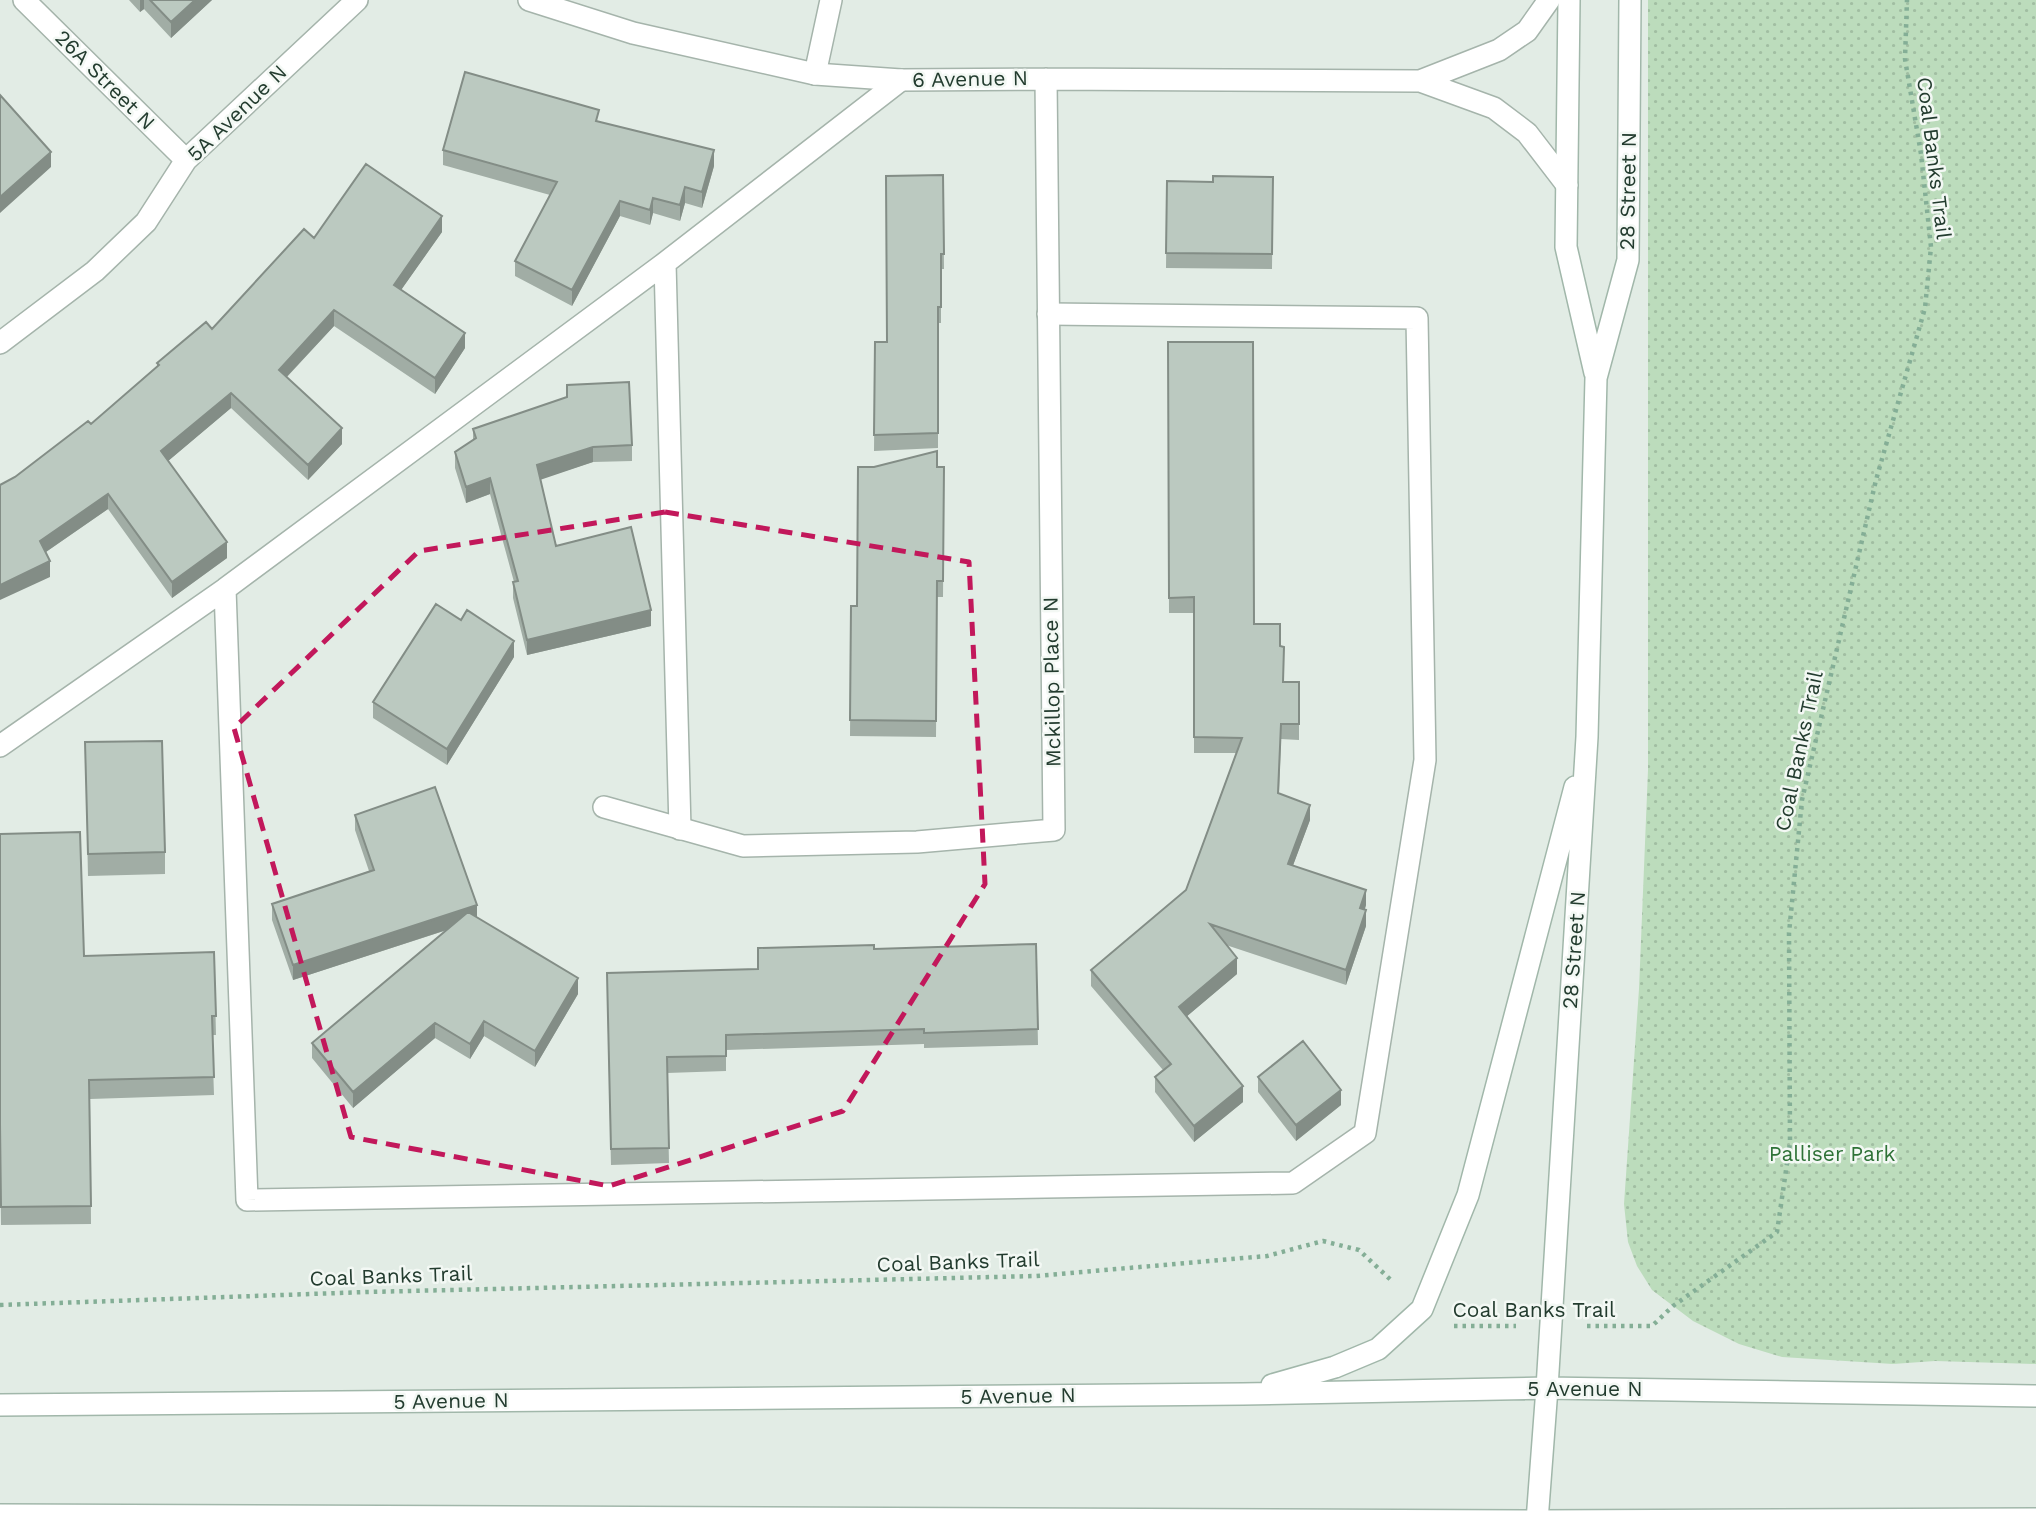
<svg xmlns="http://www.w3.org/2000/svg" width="2036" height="1524" font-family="'Work Sans',sans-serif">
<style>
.green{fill:url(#green-dots)}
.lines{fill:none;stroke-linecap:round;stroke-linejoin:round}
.service-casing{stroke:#a5b4ab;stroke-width:24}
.minor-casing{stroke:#a5b4ab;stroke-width:24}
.secondary-casing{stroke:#a1b7aa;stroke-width:24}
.path{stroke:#84ae96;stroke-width:4.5;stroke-dasharray:3.5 5;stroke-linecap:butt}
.service{stroke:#fff;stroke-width:21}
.minor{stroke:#fff;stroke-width:21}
.secondary{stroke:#fff;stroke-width:21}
.wall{fill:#a1ada5}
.shaded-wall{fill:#838d86}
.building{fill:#bbc9c0;stroke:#838d86;stroke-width:2}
.marked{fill:none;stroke:#c2185b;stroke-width:5;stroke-dasharray:14 9;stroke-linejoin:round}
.labels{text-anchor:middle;stroke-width:5;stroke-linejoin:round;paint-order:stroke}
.street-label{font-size:21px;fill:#233c2f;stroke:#f3f8f4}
.park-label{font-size:21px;fill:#2e7237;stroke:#f3f8f4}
</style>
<defs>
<pattern id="green-dots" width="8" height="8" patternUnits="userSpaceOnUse" patternTransform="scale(1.75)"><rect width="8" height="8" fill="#bcdcbc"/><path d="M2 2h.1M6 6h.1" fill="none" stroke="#a1bea2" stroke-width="1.8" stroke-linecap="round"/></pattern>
</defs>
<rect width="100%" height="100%" fill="#e2ece5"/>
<!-- green -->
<path class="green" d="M 1648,0 L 2036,0 L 2036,1364 L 1935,1361 L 1893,1364 L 1782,1357 L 1739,1344 L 1693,1321 L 1652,1290 L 1637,1266 L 1628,1242 L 1624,1204 L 1639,989 L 1648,770 Z"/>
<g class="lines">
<defs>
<path id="service" d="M 815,74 L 831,0
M 665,263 L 680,829
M 225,589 L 247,1200 L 1293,1183 L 1365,1133 L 1425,760 L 1417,318 L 1048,314
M 0,746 L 225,589 L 665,263 L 901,80"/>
<path id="minor" d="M 24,0 L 186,160
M 529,0 L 633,33 L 815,74 L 901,80 L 1046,79 L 1420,81 L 1494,108 L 1527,133 L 1567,185
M 1420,81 L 1499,50 L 1527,31 L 1549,0
M 0,343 L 95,271 L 146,222 L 186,160 L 357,0
M 604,807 L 743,846 L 917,842 L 1054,830 L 1046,79"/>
<path id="secondary" d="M 1569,0 L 1566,247 L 1595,373
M 1272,1385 L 1335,1367 L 1378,1349 L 1422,1309 L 1468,1195 L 1575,787
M 0,1405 L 1243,1394 L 1547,1388 L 2036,1396
M 0,1515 L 1537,1521 L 2036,1519
M 1537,1521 L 1547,1388 L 1587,737 L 1596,378 L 1628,260 L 1630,0"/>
</defs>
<!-- service casing -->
<use href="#service" class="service-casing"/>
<!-- minor casing -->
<use href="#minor" class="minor-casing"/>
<!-- secondary casing -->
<use href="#secondary" class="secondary-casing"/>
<!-- path -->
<path class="path" d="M 0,1305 L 367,1292 L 1036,1276 L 1267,1256 L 1323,1241 L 1359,1250 L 1393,1282
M 1454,1326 L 1516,1326
M 1587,1326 L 1652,1326 L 1673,1306 L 1777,1232 L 1790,1143 L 1789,933 L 1802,800 L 1876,480 L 1925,308 L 1931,247 L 1921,154 L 1905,59 L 1907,0"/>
<!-- service -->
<use href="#service" class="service"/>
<!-- minor -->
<use href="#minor" class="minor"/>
<!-- secondary -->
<use href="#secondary" class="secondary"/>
</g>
<!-- wall -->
<path class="wall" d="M 129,0 L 212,0 L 171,38 L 144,9 L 140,12 Z
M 599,122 L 714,166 L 702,208 L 685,203 L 680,221 L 653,213 L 650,225 L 620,216 L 572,306 L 515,276 L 515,261 L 550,195 L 443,165 L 443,150 Z
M 943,175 L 944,269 L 941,269 L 941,323 L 938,323 L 938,448 L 874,451 L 875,342 L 887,342 Z
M 1273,177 L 1272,269 L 1166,268 L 1167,181 L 1213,182 Z
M 442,232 L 401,290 L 465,348 L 435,394 L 334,326 L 287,377 L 342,444 L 308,480 L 231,408 L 168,461 L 227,558 L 172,598 L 108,509 L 46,552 L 50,577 L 15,477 L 91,424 L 157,367 L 157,363 L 212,329 L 314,238 Z
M 1168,342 L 1254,624 L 1280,646 L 1283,682 L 1299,682 L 1299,740 L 1281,739 L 1279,794 L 1310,820 L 1293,865 L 1366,905 L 1365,909 L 1366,926 L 1346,985 L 1226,945 L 1237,974 L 1187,1016 L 1243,1102 L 1194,1142 L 1155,1092 L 1155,1077 L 1163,1070 L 1091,986 L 1091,970 L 1186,890 L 1236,753 L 1194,753 L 1194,613 L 1169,613 Z
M 567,385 L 632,445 L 632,461 L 593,462 L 540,479 L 556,546 L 651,626 L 527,655 L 513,598 L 513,582 L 514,582 L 490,494 L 466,503 L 455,468 L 455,452 L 473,440 L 473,429 L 567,398 Z
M 937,467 L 944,483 L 943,597 L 937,597 L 936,737 L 850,736 L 851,606 L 857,606 Z
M 514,657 L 447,765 L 373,718 L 373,702 Z
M 85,742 L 165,852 L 165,874 L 88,876 Z
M 355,815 L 477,917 L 578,994 L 535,1067 L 484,1036 L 470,1059 L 435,1038 L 353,1108 L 312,1058 L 312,1043 L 447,930 L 293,980 L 272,920 L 272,904 L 369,871 L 355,830 Z
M 1036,944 L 1038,1045 L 924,1048 L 924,1044 L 726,1050 L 726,1071 L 667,1073 L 669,1163 L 611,1165 L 607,989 L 758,969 L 874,949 Z
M 214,952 L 216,1035 L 212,1035 L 214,1095 L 90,1099 L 91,1224 L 1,1225 L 0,1142 L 84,956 Z
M 1258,1077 L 1341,1105 L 1296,1141 L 1258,1092 Z"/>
<!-- shaded-wall -->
<path class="shaded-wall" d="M 140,0 L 144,0 L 144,9 L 140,12 Z
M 195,0 L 212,0 L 171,38 L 171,22 Z
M 714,150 L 714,166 L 702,208 L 702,192 Z
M 51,152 L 51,167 L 0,213 L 0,197 Z
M 685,187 L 685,203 L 680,221 L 680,205 Z
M 653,198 L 653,213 L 650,225 L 650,210 Z
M 620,201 L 620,216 L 572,306 L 572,290 Z
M 442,216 L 442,232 L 394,300 L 394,285 Z
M 334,310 L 334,326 L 279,385 L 279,370 Z
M 465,333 L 465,348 L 435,394 L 435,378 Z
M 231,393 L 231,408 L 161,467 L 161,451 Z
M 342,428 L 342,444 L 308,480 L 308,465 Z
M 593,447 L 593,462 L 537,481 L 537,465 Z
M 490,478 L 490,494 L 466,503 L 466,487 Z
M 108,494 L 108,509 L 40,556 L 40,541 Z
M 227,542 L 227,558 L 172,598 L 172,582 Z
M 50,561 L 50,577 L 0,600 L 0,585 Z
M 651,610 L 651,626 L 527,655 L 527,640 Z
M 514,641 L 514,657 L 447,765 L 447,749 Z
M 1310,805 L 1310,820 L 1288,879 L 1288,864 Z
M 1366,890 L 1366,905 L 1360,923 L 1360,908 Z
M 477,905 L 477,920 L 293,980 L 293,965 Z
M 1366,910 L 1366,926 L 1346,985 L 1346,970 Z
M 1237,958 L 1237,974 L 1179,1023 L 1179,1007 Z
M 578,978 L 578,994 L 535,1067 L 535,1051 Z
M 484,1021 L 484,1036 L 470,1059 L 470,1044 Z
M 435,1023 L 435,1038 L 353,1108 L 353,1092 Z
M 1243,1086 L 1243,1102 L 1194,1142 L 1194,1126 Z
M 1341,1090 L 1341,1105 L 1296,1141 L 1296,1125 Z"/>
<!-- building -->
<path class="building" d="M 150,0 L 195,0 L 171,22 Z
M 465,72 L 599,110 L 596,121 L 714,150 L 702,192 L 685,187 L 680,205 L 653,198 L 650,210 L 620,201 L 572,290 L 515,261 L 557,182 L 443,150 Z
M 0,95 L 51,152 L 0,197 Z
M 366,164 L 442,216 L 394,285 L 465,333 L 435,378 L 334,310 L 279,370 L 342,428 L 308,465 L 231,393 L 161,451 L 227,542 L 172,582 L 108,494 L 40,541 L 50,561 L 0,585 L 0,485 L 15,477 L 88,421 L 91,424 L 159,365 L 157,363 L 206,322 L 212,329 L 304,229 L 314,238 Z
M 943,175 L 944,254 L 941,254 L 941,307 L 938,307 L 938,433 L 874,435 L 875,342 L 887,342 L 886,176 Z
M 1213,176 L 1273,177 L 1272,254 L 1166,253 L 1167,181 L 1213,182 Z
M 1168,342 L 1253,342 L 1254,624 L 1280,624 L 1280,646 L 1284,647 L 1283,682 L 1299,682 L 1299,724 L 1281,724 L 1278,793 L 1310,805 L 1288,864 L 1366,890 L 1360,908 L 1366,910 L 1346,970 L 1210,924 L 1237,958 L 1179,1007 L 1243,1086 L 1194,1126 L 1155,1077 L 1171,1064 L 1091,970 L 1186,890 L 1242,738 L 1194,737 L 1194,597 L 1169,598 Z
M 629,382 L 632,445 L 593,447 L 537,465 L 556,546 L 631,527 L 651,610 L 527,640 L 513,582 L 518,581 L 490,478 L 466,487 L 455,452 L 476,438 L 473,429 L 567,397 L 567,385 Z
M 937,451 L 937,467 L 944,467 L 943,581 L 937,581 L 936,721 L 850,720 L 851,606 L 857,606 L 858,467 L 874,467 Z
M 436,604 L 461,620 L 467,610 L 514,641 L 447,749 L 373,702 Z
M 162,741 L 165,852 L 88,854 L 85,742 Z
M 435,787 L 477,905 L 293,965 L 272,904 L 374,870 L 355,815 Z
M 80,832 L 84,956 L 214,952 L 216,1016 L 212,1016 L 214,1077 L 89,1080 L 91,1206 L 1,1207 L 0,1124 L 0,834 Z
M 468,912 L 578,978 L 535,1051 L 484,1021 L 470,1044 L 435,1023 L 353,1092 L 312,1043 Z
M 1036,944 L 1038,1029 L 924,1033 L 924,1029 L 726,1035 L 726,1056 L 667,1057 L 669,1148 L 611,1149 L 607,973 L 758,969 L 758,948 L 874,945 L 874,949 Z
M 1303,1041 L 1341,1090 L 1296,1125 L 1258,1077 Z"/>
<!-- marked area -->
<path class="marked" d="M 665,512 L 969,562 L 985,884 L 843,1111 L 609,1186 L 351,1137 L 234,728 L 419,551 Z"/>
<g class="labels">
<!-- street labels -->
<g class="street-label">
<text transform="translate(970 79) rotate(-1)" y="7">6 Avenue N</text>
<text transform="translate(105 80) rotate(45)" y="7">26A Street N</text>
<text transform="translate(237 113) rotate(-44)" y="7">5A Avenue N</text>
<text transform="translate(1934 158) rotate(83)" y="7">Coal Banks Trail</text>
<text transform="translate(1628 191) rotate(-89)" y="7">28 Street N</text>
<text transform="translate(1052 682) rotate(-91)" y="7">Mckillop Place N</text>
<text transform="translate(1799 751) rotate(-78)" y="7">Coal Banks Trail</text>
<text transform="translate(1574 950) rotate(-86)" y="7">28 Street N</text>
<text transform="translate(958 1262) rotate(-2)" y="7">Coal Banks Trail</text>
<text transform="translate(391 1276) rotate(-2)" y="7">Coal Banks Trail</text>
<text x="1534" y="1317">Coal Banks Trail</text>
<text x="1585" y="1396">5 Avenue N</text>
<text transform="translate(1018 1396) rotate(-1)" y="7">5 Avenue N</text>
<text transform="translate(451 1401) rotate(-1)" y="7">5 Avenue N</text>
</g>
<!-- park labels -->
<g class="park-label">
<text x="1832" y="1161">Palliser Park</text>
</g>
</g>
</svg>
